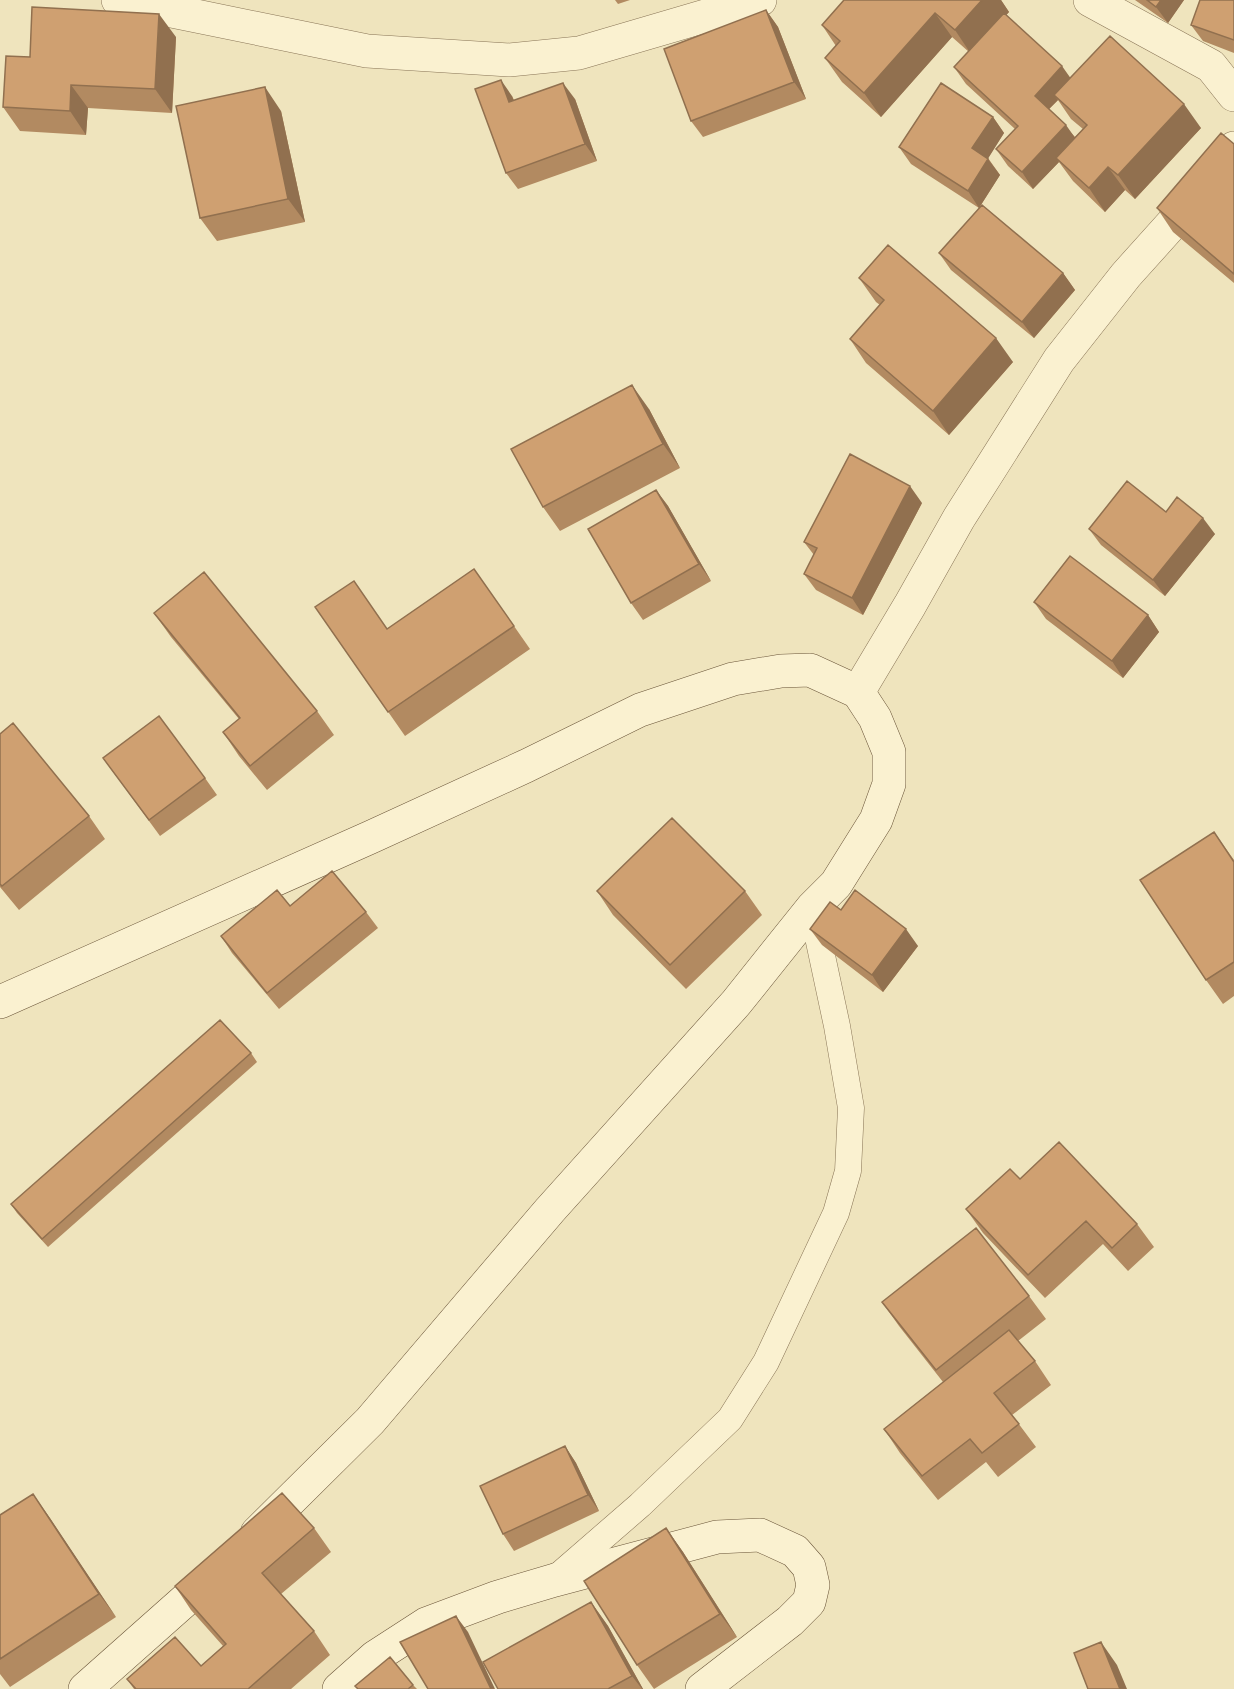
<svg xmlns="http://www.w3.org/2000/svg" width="1234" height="1689" font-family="Merriweather,serif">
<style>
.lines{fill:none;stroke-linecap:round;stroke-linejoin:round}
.lane-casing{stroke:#887456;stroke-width:27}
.street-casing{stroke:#887456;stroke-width:34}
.secondary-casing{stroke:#6a5539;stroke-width:34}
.lane{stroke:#faf1d0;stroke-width:26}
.street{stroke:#faf1d0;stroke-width:33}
.secondary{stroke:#faf1d0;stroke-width:33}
.wall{fill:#b28a61;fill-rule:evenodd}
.shaded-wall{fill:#91704f}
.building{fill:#cfa071;stroke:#91704f;stroke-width:1.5}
</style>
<rect width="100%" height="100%" fill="#efe4bd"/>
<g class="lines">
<defs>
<path id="lane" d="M 557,1577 L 640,1505 L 730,1419 L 766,1362 L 836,1213 L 848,1171 L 851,1108 L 837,1026 L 812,909"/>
<path id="street" d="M 118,0 L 367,51 L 509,60 L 579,53 L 760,0
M 1090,0 L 1211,66 L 1234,95
M 858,692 L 910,605 L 959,518 L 1059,360 L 1126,275 L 1179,216 L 1234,148"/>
<path id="secondary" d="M 0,1002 L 371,837 L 526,766 L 640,710 L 733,679 L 781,671 L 810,670 L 858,692 L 875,718 L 889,752 L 889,784 L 876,820 L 836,884 L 812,908 L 736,1003 L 550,1210 L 370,1421 L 257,1533
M 85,1689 L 218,1571
M 339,1689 L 375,1657 L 426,1624 L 498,1597 L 555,1580 L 717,1537 L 760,1535 L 795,1551 L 809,1567 L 813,1585 L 809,1602 L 790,1621 L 702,1689"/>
</defs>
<!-- lane casing -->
<use href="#lane" class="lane-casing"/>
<!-- street casing -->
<use href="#street" class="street-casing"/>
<!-- secondary casing -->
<use href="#secondary" class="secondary-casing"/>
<!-- lane -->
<use href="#lane" class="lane"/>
<!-- street -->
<use href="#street" class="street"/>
<!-- secondary -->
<use href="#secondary" class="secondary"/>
</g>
<!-- wall -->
<path class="wall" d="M 615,0 L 630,0 L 618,4 Z
M 844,0 L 1001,0 L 1009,12 L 1006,15 L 1070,78 L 1201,128 L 1135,199 L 1125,190 L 1105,212 L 1073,181 L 1059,162 L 1033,189 L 1008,166 L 996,149 L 1015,129 L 966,84 L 954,67 L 969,52 L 952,37 L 881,117 L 842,82 L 825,58 L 836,46 L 822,25 ZM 1058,100 L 1071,119 L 1083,129 L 1075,137 L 1049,109 Z
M 1135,0 L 1184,0 L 1168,23 Z
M 1234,0 L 1234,53 L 1203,41 L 1191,25 Z
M 766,10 L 778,27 L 806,99 L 703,137 L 691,121 Z
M 176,37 L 172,113 L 88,108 L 86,135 L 20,131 L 3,107 L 30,57 Z
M 512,96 L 514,100 L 575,99 L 597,161 L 518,189 L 506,173 Z
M 281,111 L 305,222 L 217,241 L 200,218 Z
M 993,117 L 1004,133 L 988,158 L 1000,175 L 979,208 L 911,164 L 899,147 Z
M 1234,144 L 1234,283 L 1173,232 L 1157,208 Z
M 939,253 L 1063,273 L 1075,290 L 1034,338 L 951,270 Z
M 859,278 L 1013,362 L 949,435 L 866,363 L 850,339 L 880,305 L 876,302 Z
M 649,409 L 680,468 L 560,531 L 543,507 Z
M 656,490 L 668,506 L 711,581 L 643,620 L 631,603 Z
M 922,503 L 863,615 L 816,590 L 804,574 L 814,555 L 804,542 Z
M 1166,512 L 1215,534 L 1165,596 L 1101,545 L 1089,529 Z
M 474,569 L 530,649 L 405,736 L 315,607 L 387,629 Z
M 1034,602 L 1148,615 L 1159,632 L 1123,678 L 1046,619 Z
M 154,613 L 317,711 L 334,735 L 267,790 L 239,756 L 223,732 L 239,719 L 171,637 Z
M 0,734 L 89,816 L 105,839 L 19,910 L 0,887 Z
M 103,758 L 205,778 L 217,795 L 160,836 Z
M 1214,832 L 1234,860 L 1234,996 L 1223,1004 L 1206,980 Z
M 597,891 L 745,891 L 762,915 L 686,989 L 613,915 Z
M 290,906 L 366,912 L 378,928 L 279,1009 L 232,953 L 221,936 Z
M 841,910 L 918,946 L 883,992 L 822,945 L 810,929 Z
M 251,1053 L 257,1062 L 48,1247 L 17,1213 L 11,1204 Z
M 1020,1179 L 1137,1224 L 1154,1247 L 1128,1271 L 1103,1244 L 1045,1298 L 983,1233 L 966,1209 Z
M 1029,1296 L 1046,1319 L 1018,1341 L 1035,1361 L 1051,1385 L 1012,1415 L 1036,1447 L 998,1477 L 986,1462 L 938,1500 L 900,1453 L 884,1429 L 943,1382 L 899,1326 L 882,1302 Z
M 565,1446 L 576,1463 L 599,1511 L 514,1551 L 503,1534 Z
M 33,1494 L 116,1617 L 10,1687 L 0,1674 L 0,1515 Z
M 314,1528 L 331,1552 L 281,1594 L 314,1631 L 330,1655 L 291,1689 L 134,1689 L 127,1679 L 201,1666 L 223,1646 L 191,1610 L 175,1586 Z
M 666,1528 L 683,1552 L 737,1637 L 654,1689 L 637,1665 Z
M 591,1602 L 608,1626 L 643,1689 L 498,1689 Z
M 413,1685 L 417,1689 L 357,1689 Z"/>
<!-- shaded-wall -->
<path class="shaded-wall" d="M 982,0 L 1001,0 L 1009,12 L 971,54 L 955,30 Z
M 1161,0 L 1184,0 L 1168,23 L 1156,7 Z
M 766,10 L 778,27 L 806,99 L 794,82 Z
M 935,13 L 952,37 L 881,117 L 864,93 Z
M 159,14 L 176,37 L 172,113 L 155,89 Z
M 1062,66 L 1074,83 L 1054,95 L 1058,100 L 1046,112 L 1035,96 Z
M 501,80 L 512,96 L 520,119 L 509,102 Z
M 563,83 L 575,99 L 597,161 L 585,144 Z
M 71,85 L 88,108 L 86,135 L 70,111 Z
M 265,87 L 281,111 L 305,222 L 288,199 Z
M 1184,104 L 1201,128 L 1135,199 L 1118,175 Z
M 993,117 L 1004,133 L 984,165 L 972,148 Z
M 1066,125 L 1078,142 L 1056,158 L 1059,162 L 1033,189 L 1022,172 Z
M 988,159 L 1000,175 L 979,208 L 968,191 Z
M 1108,167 L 1125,190 L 1105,212 L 1089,188 Z
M 1063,273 L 1075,290 L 1034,338 L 1022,322 Z
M 996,338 L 1013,362 L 949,435 L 933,411 Z
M 632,385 L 649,409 L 680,468 L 663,444 Z
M 910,486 L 922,503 L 863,615 L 852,598 Z
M 656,490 L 668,506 L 711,581 L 699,564 Z
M 1203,518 L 1215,534 L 1165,596 L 1153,580 Z
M 1148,615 L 1159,632 L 1123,678 L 1112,661 Z
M 906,929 L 918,946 L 883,992 L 872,975 Z
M 565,1446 L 576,1463 L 599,1511 L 588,1495 Z
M 33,1494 L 50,1518 L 116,1617 L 99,1594 Z
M 666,1528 L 683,1552 L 737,1637 L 720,1614 Z
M 591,1602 L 608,1626 L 643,1689 L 642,1689 L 632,1676 Z
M 456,1616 L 468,1632 L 495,1689 L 491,1689 Z
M 1101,1642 L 1117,1665 L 1127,1689 L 1120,1689 Z"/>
<!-- building -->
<path class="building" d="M 844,0 L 982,0 L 955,30 L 935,13 L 864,93 L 825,58 L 840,41 L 822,25 Z
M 1147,0 L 1161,0 L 1156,7 Z
M 1200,0 L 1234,0 L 1234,40 L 1191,25 Z
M 32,7 L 159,14 L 155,89 L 71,85 L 70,111 L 3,107 L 6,56 L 30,57 Z
M 766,10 L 794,82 L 691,121 L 664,49 Z
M 1004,13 L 1062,66 L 1035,96 L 1066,125 L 1022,172 L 996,149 L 1018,126 L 954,67 Z
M 1110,36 L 1184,104 L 1118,175 L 1108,167 L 1089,188 L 1056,158 L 1087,125 L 1054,95 Z
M 501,80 L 509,102 L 563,83 L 585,144 L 506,173 L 475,89 Z
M 941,83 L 993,117 L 972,148 L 988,159 L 968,191 L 899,147 Z
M 265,87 L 288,199 L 200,218 L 176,106 Z
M 1221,133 L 1234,144 L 1234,274 L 1157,208 Z
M 982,205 L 1063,273 L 1022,322 L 939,253 Z
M 888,245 L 996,338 L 933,411 L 850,339 L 884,300 L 859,278 Z
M 632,385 L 663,444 L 543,507 L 511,449 Z
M 850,454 L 910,486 L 852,598 L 804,574 L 817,548 L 804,542 Z
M 1127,481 L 1166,512 L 1177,497 L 1203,518 L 1153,580 L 1089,529 Z
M 656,490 L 699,564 L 631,603 L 588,529 Z
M 1070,556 L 1148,615 L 1112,661 L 1034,602 Z
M 474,569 L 514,626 L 388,712 L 315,607 L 354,581 L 387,629 Z
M 204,572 L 317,711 L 250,766 L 223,732 L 240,718 L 154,613 Z
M 159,716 L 205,778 L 149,820 L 103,758 Z
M 13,723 L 89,816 L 2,886 L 0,884 L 0,734 Z
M 672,818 L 745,891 L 670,965 L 597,891 Z
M 1214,832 L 1234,862 L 1234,962 L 1206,980 L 1140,880 Z
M 332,871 L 366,912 L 267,993 L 221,936 L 277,890 L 290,906 Z
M 855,890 L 906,929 L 872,975 L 810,929 L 830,902 L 841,910 Z
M 220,1020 L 251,1053 L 42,1239 L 11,1204 Z
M 1059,1142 L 1137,1224 L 1112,1248 L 1086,1221 L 1028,1275 L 966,1209 L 1010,1169 L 1020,1179 Z
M 976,1228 L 1029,1296 L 936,1370 L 882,1302 Z
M 1009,1330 L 1035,1361 L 994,1393 L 1019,1424 L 982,1453 L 970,1439 L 922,1476 L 884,1429 Z
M 565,1446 L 588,1495 L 503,1534 L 480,1486 Z
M 282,1493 L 314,1528 L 262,1573 L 314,1631 L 248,1689 L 136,1689 L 127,1679 L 175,1637 L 201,1666 L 226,1644 L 175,1586 Z
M 33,1494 L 99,1594 L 0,1659 L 0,1515 Z
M 666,1528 L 720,1614 L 637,1665 L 584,1581 Z
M 591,1602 L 632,1676 L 608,1689 L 498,1689 L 483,1662 Z
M 456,1616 L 491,1689 L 428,1689 L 400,1642 Z
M 1101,1642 L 1120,1689 L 1088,1689 L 1074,1653 Z
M 390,1657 L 413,1685 L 408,1689 L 358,1689 L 355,1686 Z"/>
</svg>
